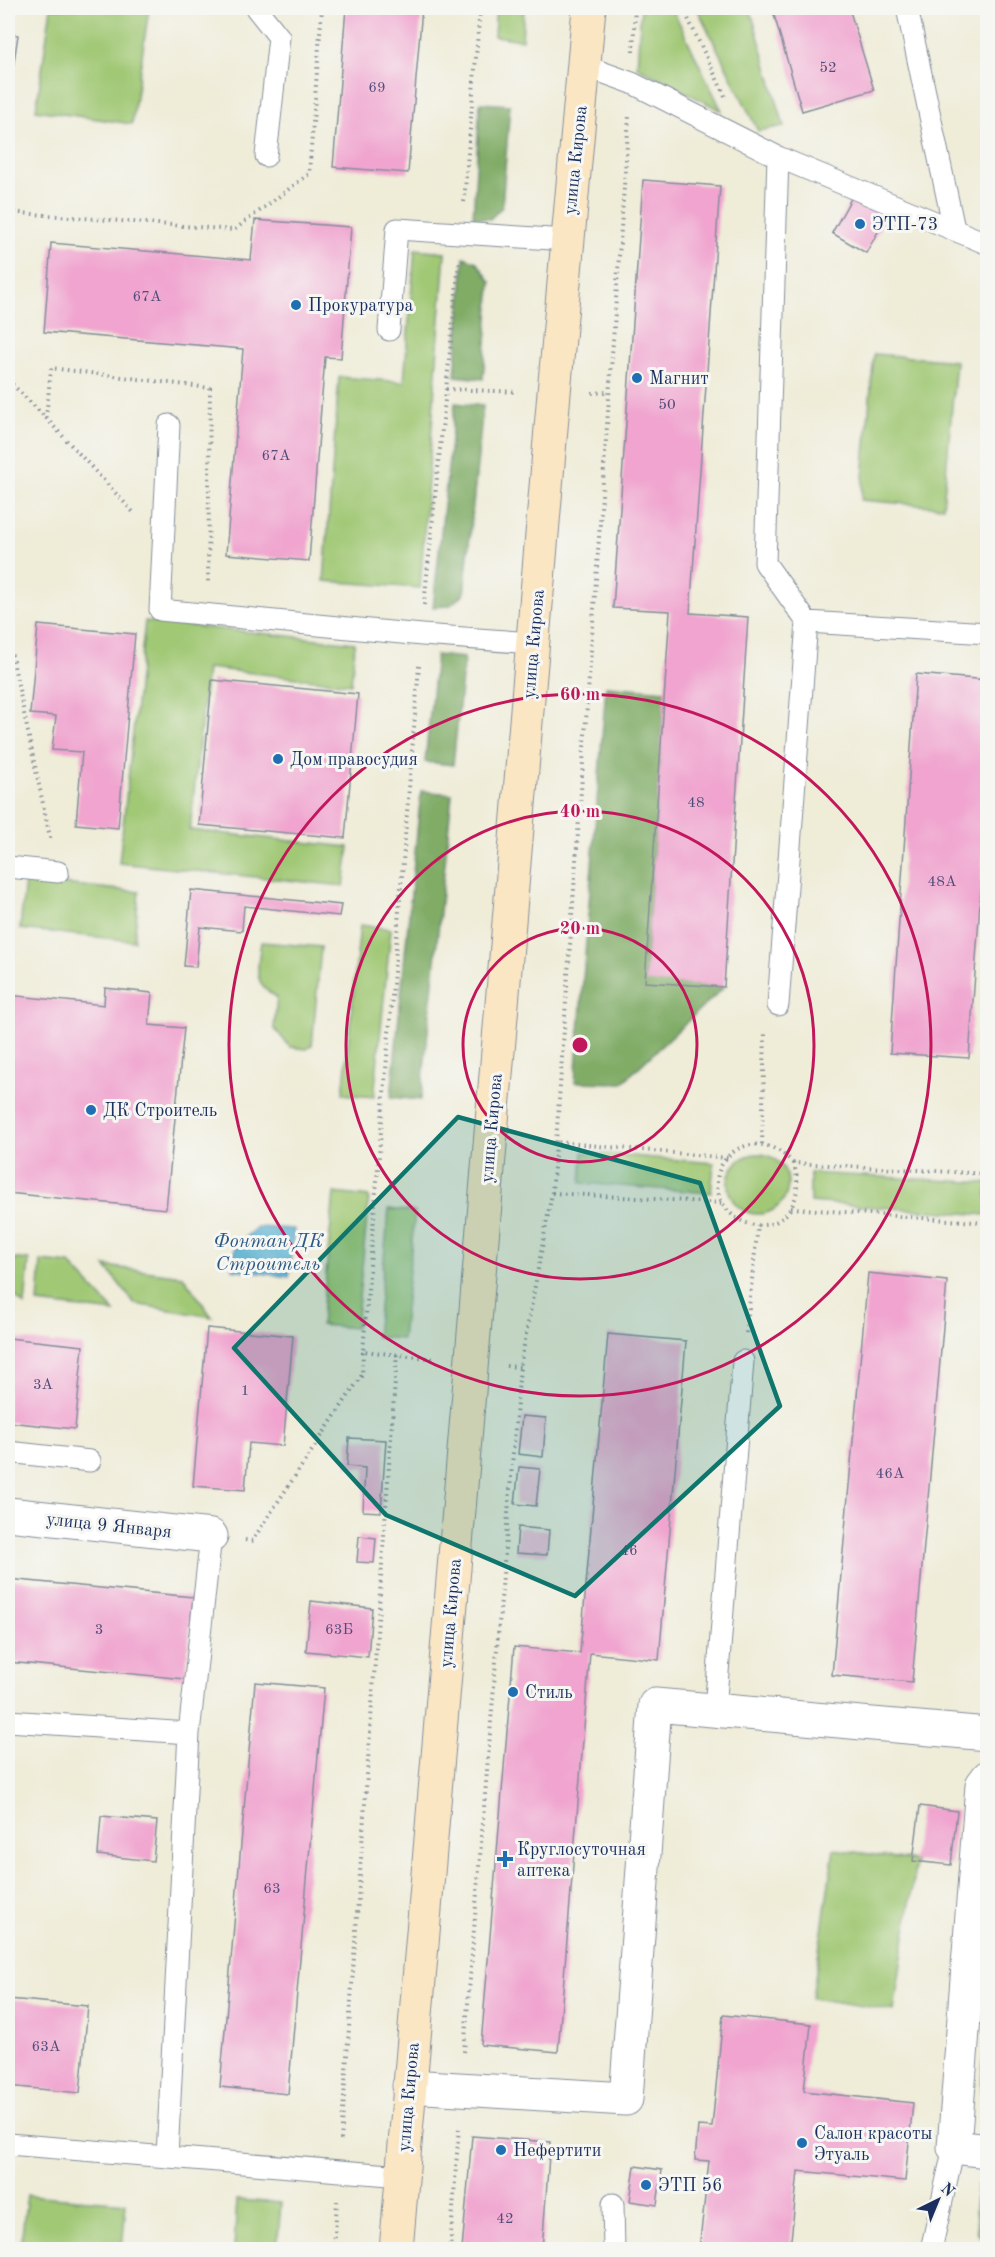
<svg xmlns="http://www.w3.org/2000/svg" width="995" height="2257" font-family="'Old Standard TT',serif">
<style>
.green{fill:#a0c874;stroke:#5e7c69;stroke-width:1.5}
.forest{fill:#80ac66;stroke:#4e6e62;stroke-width:1.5}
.water{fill:#4fabcd;stroke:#356d96;stroke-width:1.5}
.building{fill:#f0a4cf}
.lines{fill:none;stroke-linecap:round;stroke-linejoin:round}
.service-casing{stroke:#858e9b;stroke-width:23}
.minor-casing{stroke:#858e9b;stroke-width:35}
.secondary-casing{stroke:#858e9b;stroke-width:35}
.path{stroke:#858e9b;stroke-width:4;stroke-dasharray:1.5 4.5;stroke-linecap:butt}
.service{stroke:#fff;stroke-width:21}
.minor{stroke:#fff;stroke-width:33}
.secondary{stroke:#fbe6c4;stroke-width:33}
.marked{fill:#0f766e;fill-opacity:0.2;stroke:#0f766e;stroke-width:4.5;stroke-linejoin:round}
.ring{fill:none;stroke:#c2185b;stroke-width:3}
.poi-dot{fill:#1f6fb2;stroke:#f6f6f2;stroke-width:2}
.labels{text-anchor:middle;stroke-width:6;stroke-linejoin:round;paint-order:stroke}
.number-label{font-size:15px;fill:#504c7a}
.street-label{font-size:18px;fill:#1b2f5e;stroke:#f6f6f2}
.poi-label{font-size:18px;fill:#1b2f5e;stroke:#f6f6f2;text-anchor:start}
.water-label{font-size:20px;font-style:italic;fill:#2d5a85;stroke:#f6f6f2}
.centre{fill:#c2185b;stroke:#f6f6f2;stroke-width:3}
.ring-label{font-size:18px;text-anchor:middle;font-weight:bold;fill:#c2185b;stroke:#f6f6f2;stroke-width:6;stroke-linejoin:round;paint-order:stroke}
</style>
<rect width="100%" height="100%" fill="#f6f6f2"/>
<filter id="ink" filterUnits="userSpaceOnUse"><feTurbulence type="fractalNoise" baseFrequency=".0167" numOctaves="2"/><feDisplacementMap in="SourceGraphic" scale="12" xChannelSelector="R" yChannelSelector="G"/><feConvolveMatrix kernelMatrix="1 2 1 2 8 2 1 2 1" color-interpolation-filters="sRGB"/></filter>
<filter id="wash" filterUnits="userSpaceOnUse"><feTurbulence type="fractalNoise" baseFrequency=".008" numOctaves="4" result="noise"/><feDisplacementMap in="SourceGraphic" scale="24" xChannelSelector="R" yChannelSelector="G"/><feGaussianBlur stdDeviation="1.35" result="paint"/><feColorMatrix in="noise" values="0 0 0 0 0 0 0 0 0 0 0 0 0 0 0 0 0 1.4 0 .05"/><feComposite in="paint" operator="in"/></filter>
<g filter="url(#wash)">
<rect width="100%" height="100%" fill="#efecd8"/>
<!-- green -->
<path class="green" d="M 51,8 L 149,8 L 132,124 L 36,110 Z
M 496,8 L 524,8 L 522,40 L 494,36 Z
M 641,8 L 672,8 L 722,111 L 637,67 Z
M 697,8 L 750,8 L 784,126 L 758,131 Z
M 415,249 L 445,252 L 420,588 L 324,581 L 339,377 L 404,382 Z
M 874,354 L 956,361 L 943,507 L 861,500 Z
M 145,621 L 355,643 L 351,684 L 207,668 L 190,830 L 349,847 L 344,886 L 119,863 Z
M 25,880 L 139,892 L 134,941 L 20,929 Z
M 360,925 L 391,929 L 374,1097 L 343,1094 Z
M 261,942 L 321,947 L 312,1045 L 307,1049 L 290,1047 L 274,1028 L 277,997 C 251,985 258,966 261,942 Z
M 583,1152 L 714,1163 L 711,1193 L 581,1183 Z
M728 1184a30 30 0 1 1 60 0a30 30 0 1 1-60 0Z
M 810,1173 L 987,1183 L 987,1215 L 810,1202 Z
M 334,1193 L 369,1197 L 356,1328 L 321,1325 Z
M 389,1209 L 415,1212 L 402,1339 L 376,1337 Z
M 8,1258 L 29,1260 L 25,1306 L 8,1290 Z
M 41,1261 L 70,1264 L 115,1312 L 38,1303 Z
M 105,1266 L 183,1276 L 212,1317 L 135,1304 Z
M 834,1849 L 916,1861 L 894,2011 L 812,1998 Z
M 987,2021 L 987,2112 C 976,2091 986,2045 987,2021 Z
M 987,2173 L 987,2247 L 978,2233 L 975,2210 L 977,2186 Z
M 27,2195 L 126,2203 L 122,2249 L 20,2249 Z
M 237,2200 L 281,2203 L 277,2249 L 234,2249 Z"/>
<!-- forest -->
<path class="forest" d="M 480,103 L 510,105 L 502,207 L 490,219 L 473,218 Z
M 464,257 L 477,262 L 491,282 L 483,379 L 455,376 Z
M 455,403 L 483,406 L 464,594 L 449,606 L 433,607 Z
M 436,655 L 464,658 L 453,765 L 425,762 Z
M 606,686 L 665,691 L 645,981 L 724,987 L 622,1083 L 575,1082 Z
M 421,791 L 452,794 L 421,1100 L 391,1097 Z"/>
<!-- water -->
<path class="water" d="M 257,1227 L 294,1229 L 289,1277 L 232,1269 L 235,1246 Z"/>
<g id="blocks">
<!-- building -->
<path class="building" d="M 346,8 L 422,8 L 408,173 L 333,167 Z
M 772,8 L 849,8 L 874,90 L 802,111 Z
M 8,33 L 18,35 L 9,95 L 8,95 Z
M 643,180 L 720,186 L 690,613 L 748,617 L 724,987 L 645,982 L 670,611 L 613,608 Z
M 853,195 L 888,214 L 866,253 L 832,233 Z
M 255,220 L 351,227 L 341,358 L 325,357 L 309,561 L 226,554 L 243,349 L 44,332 L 51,243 L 251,260 Z
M 38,625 L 135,634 L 118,828 L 76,824 L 82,752 L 52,750 L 56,716 L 30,714 Z
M 916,674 L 988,680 L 988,790 L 969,1058 L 890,1053 Z
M 212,680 L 358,694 L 345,838 L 199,825 Z
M 191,890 L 341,905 L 339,916 L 244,906 L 242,931 L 200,927 L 196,967 L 184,966 Z
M 105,988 L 152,993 L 149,1025 L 184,1028 L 166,1209 L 8,1193 L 8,995 L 104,1005 Z
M 868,1273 L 947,1281 L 912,1682 L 832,1675 Z
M 207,1328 L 293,1336 L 283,1446 L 249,1443 L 245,1490 L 193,1486 Z
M 608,1334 L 686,1341 L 659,1660 L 590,1653 L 558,2052 L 481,2045 L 514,1647 L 580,1653 Z
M 8,1338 L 83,1346 L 75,1429 L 8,1422 Z
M 522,1416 L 546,1418 L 543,1457 L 518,1454 Z
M 349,1438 L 386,1440 L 381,1512 L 363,1511 L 365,1468 L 347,1466 Z
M 519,1467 L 540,1469 L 536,1506 L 515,1504 Z
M 518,1527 L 549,1530 L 547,1555 L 516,1553 Z
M 359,1536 L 376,1538 L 374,1563 L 357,1562 Z
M 8,1579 L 193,1597 L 185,1679 L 8,1662 Z
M 311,1601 L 372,1608 L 368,1657 L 306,1651 Z
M 255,1682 L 324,1688 L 288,2094 L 220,2087 Z
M 920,1806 L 957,1811 L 951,1865 L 913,1861 Z
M 101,1816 L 157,1821 L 153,1861 L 98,1855 Z
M 8,1999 L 88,2006 L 80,2093 L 8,2086 Z
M 723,2015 L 811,2024 L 804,2091 L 913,2103 L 905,2181 L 798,2171 L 790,2250 L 699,2250 L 709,2161 L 695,2160 L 698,2126 L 712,2127 Z
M 472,2136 L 550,2142 L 542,2250 L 462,2250 Z
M 635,2166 L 662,2170 L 657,2205 L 630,2201 Z"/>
</g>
</g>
<g filter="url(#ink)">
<use href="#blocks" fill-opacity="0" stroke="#858e9b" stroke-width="1.5"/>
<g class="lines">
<defs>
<path id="service" d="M 256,8 L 279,37 L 266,156
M 907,8 L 954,229
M 585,66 L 632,83 L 778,157 L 988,244
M 778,157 L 765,563 L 807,622 L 988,633
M 389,330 L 397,229 L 567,240
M 169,425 L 160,610 L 422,635 L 533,643
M 8,867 L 58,872
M 778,1005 L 807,622
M 8,1452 L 90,1461
M 715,1710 L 743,1361
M 8,1721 L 189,1733 L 167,2156
M 189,1733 L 211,1536
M 8,2144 L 402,2176
M 613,2204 L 614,2250
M 931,2250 L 954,2147"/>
<path id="minor" d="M 8,1514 L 211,1536
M 988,1777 L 982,1785 L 954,2147 L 988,2151
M 409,2086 L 626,2099 L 655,1705 L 988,1734"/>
<path id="secondary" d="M 396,2250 L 554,393 L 589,8"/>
</defs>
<!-- service casing -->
<use href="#service" class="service-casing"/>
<!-- minor casing -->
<use href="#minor" class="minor-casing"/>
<!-- secondary casing -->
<use href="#secondary" class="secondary-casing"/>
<!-- path -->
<path class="path" d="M 683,8 L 725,96
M 633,52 L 635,8
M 464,202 L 480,8
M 8,212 L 234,230 L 309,174 L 322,8
M 8,380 L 46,418 L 51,368 L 210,388 L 208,584
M 446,389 L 518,392
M 592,393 L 609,392
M 46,418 L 133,512
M 424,605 L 459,263
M 8,637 L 51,842
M 419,666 L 363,1351 L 436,1359
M 556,1142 L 629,116
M 762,1144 L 765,1032
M 793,1163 C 805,1191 791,1228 756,1225 C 744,1224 732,1217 725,1207 C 696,1164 753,1118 793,1163 L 988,1174
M 552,1193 L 722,1203
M 791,1208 L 988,1223
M 746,1333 L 758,1225
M 506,1366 L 520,1367
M 245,1540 L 252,1541 L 362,1375 L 363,1351
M 464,2052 L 520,1367 L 552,1193 L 556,1142 L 728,1158
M 341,2140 L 397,1353
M 334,2250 L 337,2201
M 450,2250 L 459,2126"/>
<!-- service -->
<use href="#service" class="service"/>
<!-- minor -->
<use href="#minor" class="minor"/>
<!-- secondary -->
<use href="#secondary" class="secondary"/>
</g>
</g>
<!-- marked area -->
<path class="marked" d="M 458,1117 L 700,1183 L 780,1406 L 575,1596 L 386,1515 L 234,1348 Z"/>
<!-- distance rings -->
<g class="ring">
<circle cx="580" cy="1045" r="117"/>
<circle cx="580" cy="1045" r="234"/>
<circle cx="580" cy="1045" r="351"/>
</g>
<!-- markers -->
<g class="poi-dot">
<circle cx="860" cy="224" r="6"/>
<circle cx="296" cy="305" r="6"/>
<circle cx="637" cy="378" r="6"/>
<circle cx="278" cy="759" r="6"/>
<circle cx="91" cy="1110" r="6"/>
<circle cx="513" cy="1692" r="6"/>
<path d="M502 1850h6v6h6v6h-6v6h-6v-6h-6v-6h6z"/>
<circle cx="802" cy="2143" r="6"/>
<circle cx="501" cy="2150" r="6"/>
<circle cx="646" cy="2185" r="6"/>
</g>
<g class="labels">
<!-- number labels -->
<g class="number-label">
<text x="828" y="72">52</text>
<text x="377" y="92">69</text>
<text x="147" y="301">67А</text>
<text x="667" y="409">50</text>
<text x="276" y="460">67А</text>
<text x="696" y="807">48</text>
<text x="942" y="886">48А</text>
<text x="43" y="1389">3А</text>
<text x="245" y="1395">1</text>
<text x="890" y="1478">46А</text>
<text x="629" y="1555">46</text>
<text x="99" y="1634">3</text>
<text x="339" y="1634">63Б</text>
<text x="272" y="1893">63</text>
<text x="46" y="2051">63А</text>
<text x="505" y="2223">42</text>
</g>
<!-- street labels -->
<g class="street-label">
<text transform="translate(575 160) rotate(-84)" y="6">улица Кирова</text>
<text transform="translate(533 644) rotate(-85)" y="6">улица Кирова</text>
<text transform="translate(491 1128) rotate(-85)" y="6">улица Кирова</text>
<text transform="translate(109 1525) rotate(6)" y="6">улица 9 Января</text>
<text transform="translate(450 1613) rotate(-85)" y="6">улица Кирова</text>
<text transform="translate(408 2097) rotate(-85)" y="6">улица Кирова</text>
</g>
<!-- poi labels -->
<g class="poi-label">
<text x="872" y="230">ЭТП-73</text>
<text x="308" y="311">Прокуратура</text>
<text x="649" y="384">Магнит</text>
<text x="290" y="765">Дом правосудия</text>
<text x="103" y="1116">ДК Строитель</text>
<text x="525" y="1698">Стиль</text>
<text x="517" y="1855">Круглосуточная<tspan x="517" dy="21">аптека</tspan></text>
<text x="814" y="2139">Салон красоты<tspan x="814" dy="21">Этуаль</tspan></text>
<text x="513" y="2156">Нефертити</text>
<text x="658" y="2191">ЭТП 56</text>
</g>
<!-- water labels -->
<g class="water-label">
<text x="268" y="1247">Фонтан ДК<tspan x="268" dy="23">Строитель</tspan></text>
</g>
</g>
<circle cx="580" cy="1045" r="9" class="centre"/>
<g class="ring-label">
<text x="580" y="700">60 m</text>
<text x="580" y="817">40 m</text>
<text x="580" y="934">20 m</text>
</g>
<!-- margin -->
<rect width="995" height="2257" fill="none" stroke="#f6f6f2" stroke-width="30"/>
<!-- north arrow -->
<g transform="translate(938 2200) rotate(43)" stroke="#f6f6f2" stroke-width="4.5" paint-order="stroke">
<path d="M0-4.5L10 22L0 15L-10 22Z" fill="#1b2f5e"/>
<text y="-9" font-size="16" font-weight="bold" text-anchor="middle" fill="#1b2f5e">N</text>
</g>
</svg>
